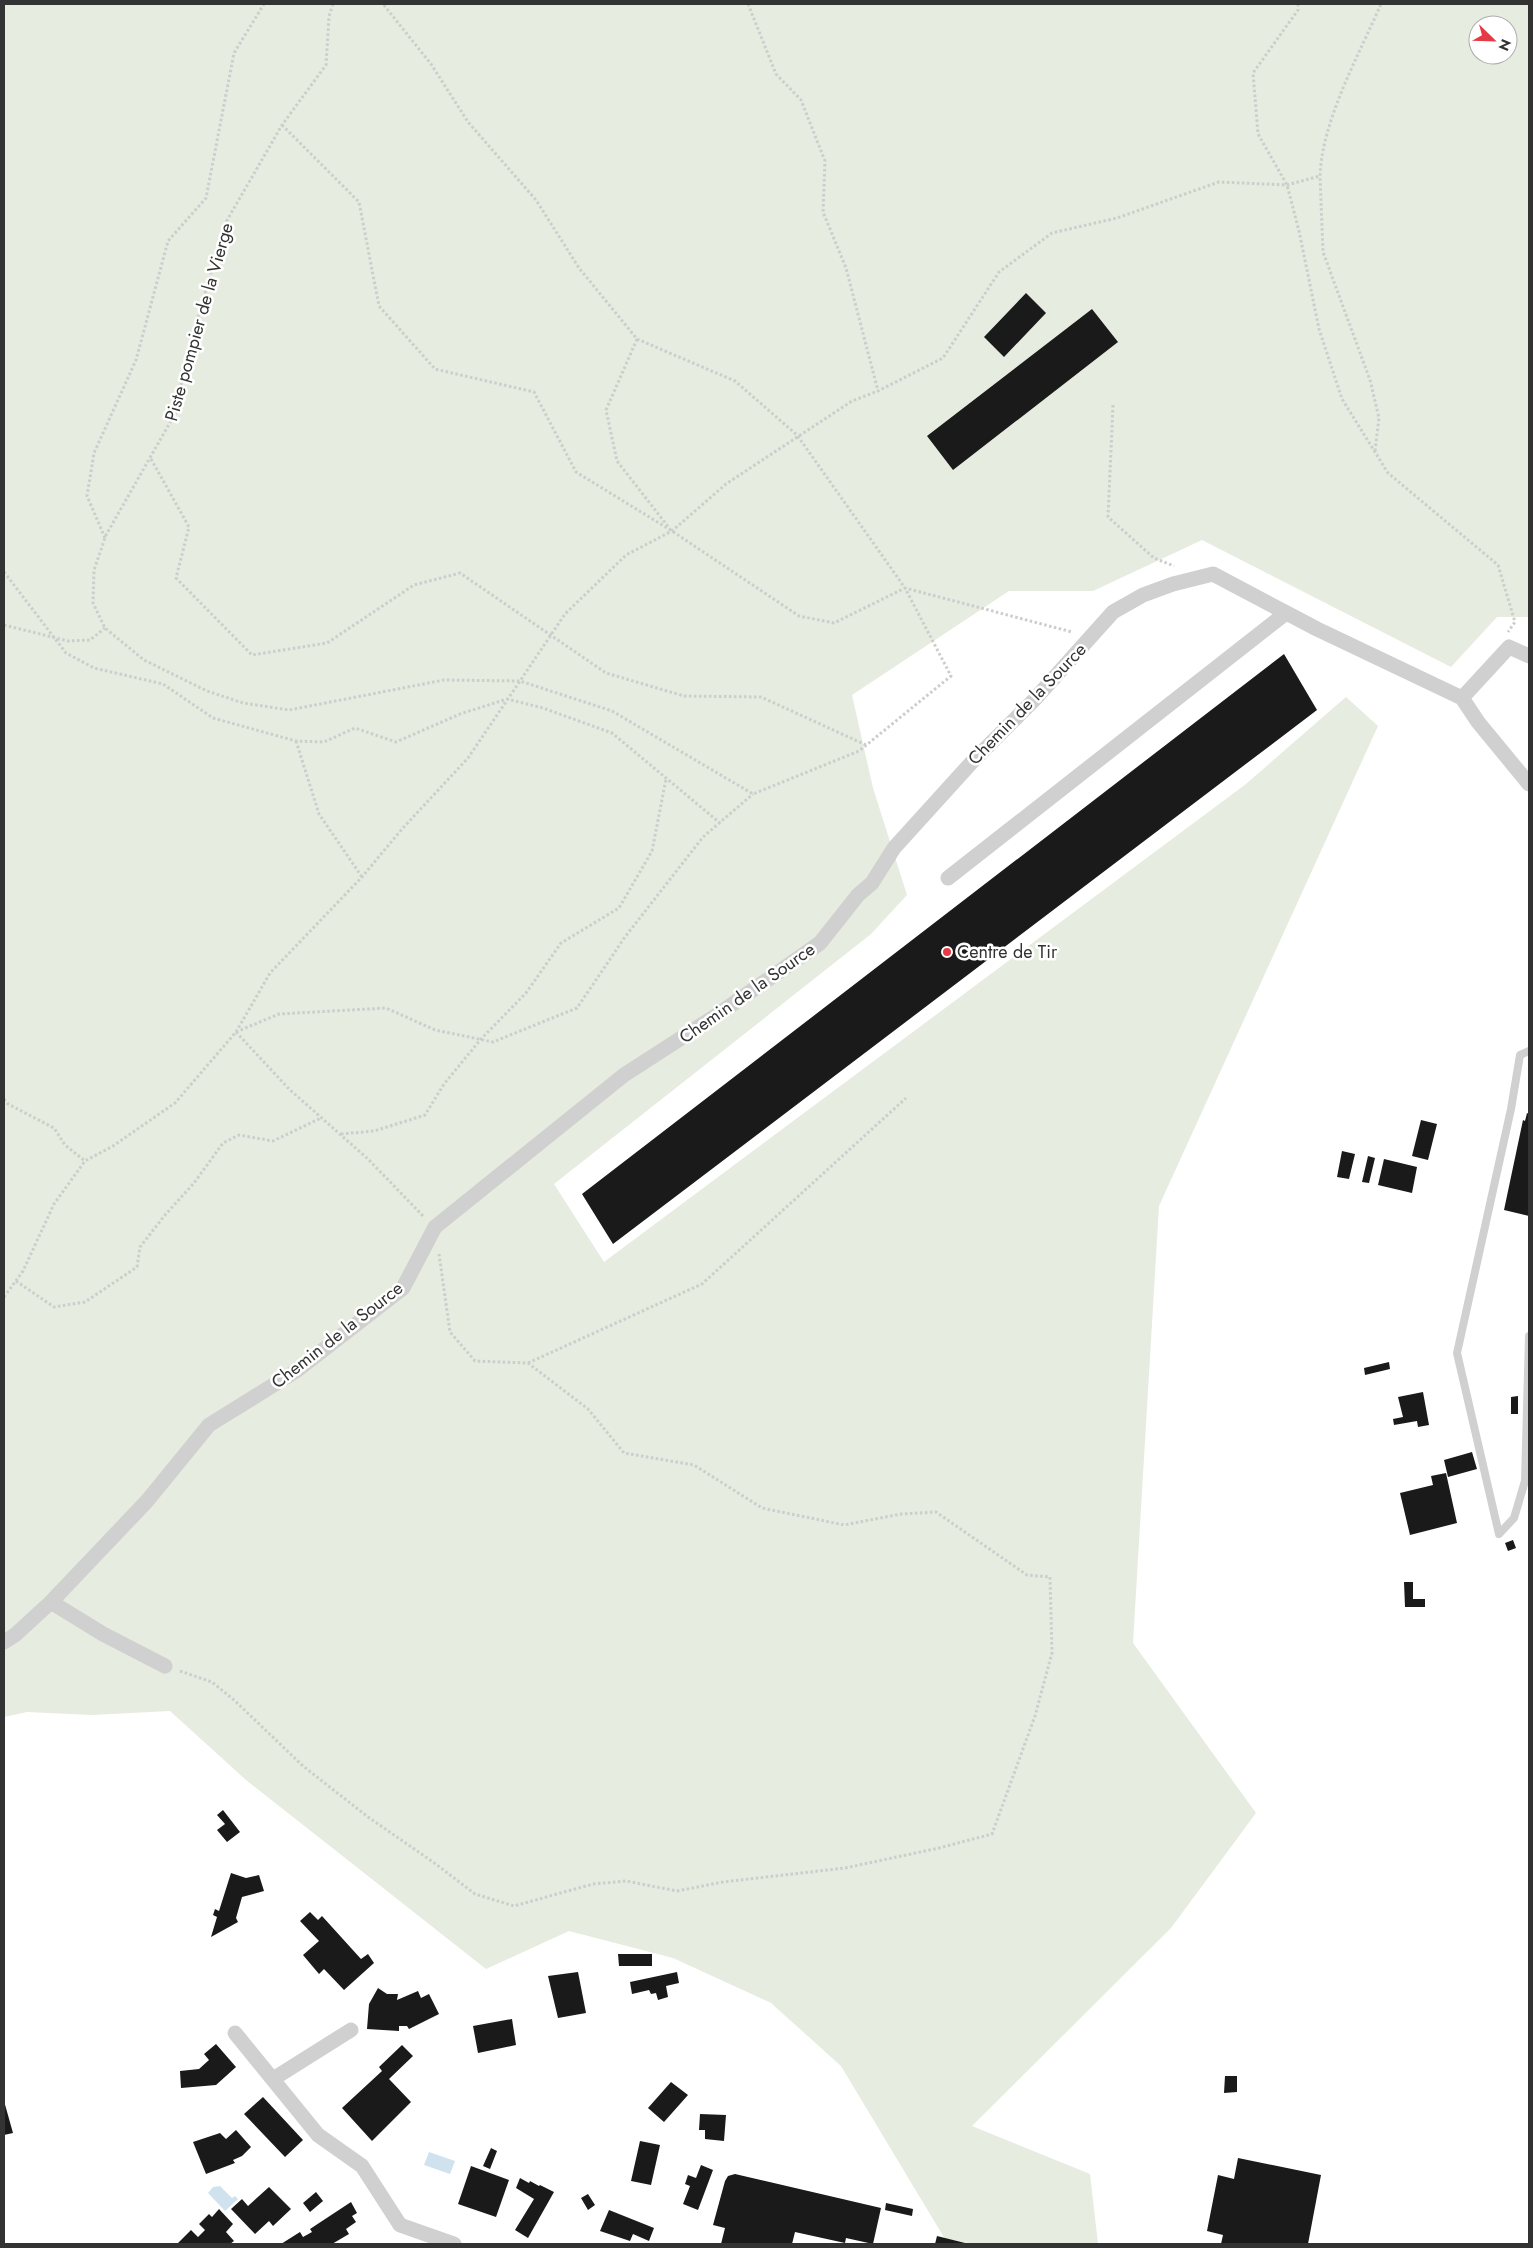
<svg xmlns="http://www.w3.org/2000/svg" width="1533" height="2248" font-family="Jost,sans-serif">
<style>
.green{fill:#e6ecdf;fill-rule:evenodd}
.water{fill:#cfe2ee}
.building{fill:#1a1a1a}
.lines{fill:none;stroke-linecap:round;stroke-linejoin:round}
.path{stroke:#cdcdcd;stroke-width:3;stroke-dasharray:2.5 2.5;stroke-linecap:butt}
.service{stroke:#d0d0d0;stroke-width:8}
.minor{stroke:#d0d0d0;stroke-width:15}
.poi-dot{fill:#e63946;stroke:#fff;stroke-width:2}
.labels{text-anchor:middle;stroke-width:5;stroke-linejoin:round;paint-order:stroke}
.street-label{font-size:18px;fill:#333;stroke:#fff}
.poi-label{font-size:18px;fill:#333;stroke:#fff;text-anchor:start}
</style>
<rect width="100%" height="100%" fill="#fff"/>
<!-- green -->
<path class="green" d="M 4,4 L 1529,4 L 1529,617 L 1497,617 L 1451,667 L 1202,540 L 1093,591 L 1009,591 L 852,695 L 873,788 L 907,895 L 871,934 L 554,1184 L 604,1262 L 1246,784 L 1346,697 L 1378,726 L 1159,1206 L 1133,1643 L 1256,1813 L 1171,1928 L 972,2126 L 1090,2174 L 1098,2244 L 948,2244 L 841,2066 L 771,2003 L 673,1958 L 569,1931 L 486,1969 L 246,1780 L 170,1711 L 92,1715 L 27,1712 L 4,1717 ZM 1478,25 L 1508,25 L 1508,55 L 1478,55 Z"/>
<!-- water -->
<path class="water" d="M 429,2152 L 455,2161 L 450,2174 L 424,2165 Z
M 220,2186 L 232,2198 L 235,2196 L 238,2199 L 225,2211 L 208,2193 L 213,2187 Z"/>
<!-- building -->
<path class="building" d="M 1026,293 L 1046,313 L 1004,357 L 984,337 Z
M 1092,309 L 1118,342 L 953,470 L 927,436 Z
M 1284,654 L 1317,710 L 613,1244 L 582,1194 Z
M 1527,1113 L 1529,1114 L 1529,1216 L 1504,1210 L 1523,1120 L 1525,1121 Z
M 1421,1120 L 1437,1124 L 1428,1160 L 1412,1156 Z
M 1342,1151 L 1355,1154 L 1349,1179 L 1337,1177 Z
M 1368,1156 L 1375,1158 L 1369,1183 L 1362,1182 Z
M 1384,1159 L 1417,1167 L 1412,1193 L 1378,1185 Z
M 1389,1362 L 1390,1369 L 1365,1375 L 1364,1368 Z
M 1423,1392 L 1429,1425 L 1418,1427 L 1417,1421 L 1394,1425 L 1393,1419 L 1403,1417 L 1398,1397 Z
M 1518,1396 L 1518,1414 L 1511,1414 L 1511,1397 Z
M 1472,1452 L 1477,1469 L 1448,1477 L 1444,1460 Z
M 1446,1473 L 1457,1523 L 1410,1535 L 1400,1493 L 1433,1485 L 1431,1476 Z
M 1513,1540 L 1516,1548 L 1508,1551 L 1505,1543 Z
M 1404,1582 L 1413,1582 L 1413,1599 L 1425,1599 L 1425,1607 L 1405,1607 Z
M 223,1810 L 240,1832 L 227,1842 L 217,1830 L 225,1824 L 217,1815 Z
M 231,1873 L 246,1878 L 259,1875 L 264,1891 L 242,1897 L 236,1918 L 238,1922 L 211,1937 L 217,1917 L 213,1915 L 215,1909 L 219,1911 Z
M 310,1912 L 318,1920 L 322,1916 L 361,1959 L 368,1954 L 374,1963 L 344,1990 L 324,1969 L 319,1974 L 303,1955 L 319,1941 L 300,1921 Z
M 618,1954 L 652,1954 L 652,1966 L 619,1966 Z
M 578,1972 L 586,2013 L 558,2018 L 548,1976 Z
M 677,1972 L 679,1983 L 666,1986 L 668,1997 L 658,2000 L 656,1993 L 651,1994 L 649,1990 L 632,1994 L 630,1982 Z
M 378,1988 L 387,1994 L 398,1994 L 397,2000 L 418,1991 L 421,1998 L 429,1994 L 439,2014 L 409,2029 L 407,2026 L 399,2026 L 399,2031 L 367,2029 L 369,2004 Z
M 512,2019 L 516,2045 L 478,2053 L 473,2026 Z
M 216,2044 L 236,2067 L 216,2085 L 181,2088 L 180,2071 L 199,2069 L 209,2060 L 204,2054 Z
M 402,2045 L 413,2056 L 389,2079 L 411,2102 L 372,2141 L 342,2108 L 382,2071 L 379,2067 Z
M 1225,2076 L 1237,2076 L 1237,2092 L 1224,2093 Z
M 671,2082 L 688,2095 L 664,2122 L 648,2108 Z
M 263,2097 L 303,2140 L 285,2157 L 244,2114 Z
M 4,2101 L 13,2133 L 4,2135 Z
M 700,2114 L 726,2115 L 724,2141 L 705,2139 L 705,2130 L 699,2130 Z
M 236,2130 L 251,2147 L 242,2156 L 233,2160 L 235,2163 L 206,2174 L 193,2142 L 220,2133 L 226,2139 Z
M 640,2141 L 660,2145 L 651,2185 L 631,2181 Z
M 491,2148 L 497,2151 L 490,2169 L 483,2166 Z
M 1238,2158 L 1321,2175 L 1308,2244 L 1221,2244 L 1223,2235 L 1207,2231 L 1218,2175 L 1234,2179 Z
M 701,2165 L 713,2170 L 698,2210 L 683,2204 L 690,2186 L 685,2184 L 688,2175 L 696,2178 Z
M 471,2166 L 509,2180 L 496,2217 L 458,2204 Z
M 735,2174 L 881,2208 L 873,2244 L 846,2238 L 845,2243 L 795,2232 L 792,2244 L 721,2244 L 725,2228 L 713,2225 L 725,2181 L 728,2176 Z
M 520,2178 L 529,2183 L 530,2181 L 539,2186 L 540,2185 L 554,2192 L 528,2238 L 515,2230 L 534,2199 L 516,2188 Z
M 269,2187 L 291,2209 L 273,2226 L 269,2221 L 255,2234 L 231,2209 L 242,2199 L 248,2206 Z
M 316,2192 L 323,2201 L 310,2212 L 303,2203 Z
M 588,2194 L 595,2205 L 588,2210 L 581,2198 Z
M 351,2202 L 357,2213 L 352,2216 L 356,2222 L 346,2229 L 349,2234 L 332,2244 L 281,2244 L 300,2232 L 303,2237 L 312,2232 L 310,2229 Z
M 886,2203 L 913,2209 L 912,2216 L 885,2210 Z
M 219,2209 L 233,2224 L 226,2232 L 234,2241 L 230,2244 L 177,2244 L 191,2230 L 198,2237 L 205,2230 L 199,2224 L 209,2214 L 212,2217 Z
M 609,2210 L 654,2228 L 649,2241 L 633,2234 L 630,2241 L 600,2231 Z
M 937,2236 L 969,2244 L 935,2244 Z"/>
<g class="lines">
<!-- path -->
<path class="path" d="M 333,4 L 329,16 L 326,65 L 282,125 L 226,222 L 186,358 L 176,412 L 106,535 L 94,570 L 93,603 L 105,628 L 144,660 L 207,691 L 243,703 L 289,710 L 444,680 L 520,681 L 565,614 L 626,555 L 672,531 L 726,484 L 852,401 L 878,391 L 943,358 L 999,272 L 1052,233 L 1117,218 L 1219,182 L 1287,185 L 1320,176
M 748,4 L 776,74 L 801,100 L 825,161 L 823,212 L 846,268 L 878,391
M 1298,4 L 1298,10 L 1253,73 L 1258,134 L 1287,185 L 1299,231 L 1319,329 L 1342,399 L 1388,473 L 1498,565 L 1515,622 L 1508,632
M 282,125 L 359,202 L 379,306 L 435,369 L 534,392 L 576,472 L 672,531 L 799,616 L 834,623 L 905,588 L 797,435 L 735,381 L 637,339 L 579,268 L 536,200 L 468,122 L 431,64 L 383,4
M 637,339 L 606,410 L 617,461 L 670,529
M 1113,405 L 1108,517 L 1154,558 L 1174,566
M 1375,451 L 1379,418 L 1370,380 L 1323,252 L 1320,176 C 1322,120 1359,55 1381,4
M 151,459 L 189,527 L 176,578 L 252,655 L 327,643 L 414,585 L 460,573 L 606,673 L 684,696 L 761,697 L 866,745
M 105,538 L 87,496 L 94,453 L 136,360 L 168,241 L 206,198 L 234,53 L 264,4
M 4,572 L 66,653 L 94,668 L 163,684 L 213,718 L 296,741 L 324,742 L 355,728 L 396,742 L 460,714 L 507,699 L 543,708 L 612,733 L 720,823
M 4,625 L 68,641 L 90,640 L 105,628
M 296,741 L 319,814 L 362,877
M 236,1032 L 289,1089 L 368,1159 L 423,1216
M 236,1032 L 279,1014 L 386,1008 L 435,1030 L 493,1042 L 577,1008 L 625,937 L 703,837 L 753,794
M 4,1099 L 8,1104 L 54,1128 L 65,1145 L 85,1161
M 341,1134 L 374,1131 L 425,1115 L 444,1084 L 481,1039 L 526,993 L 561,943 L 619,908 L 652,851 L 666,779
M 16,1281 L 54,1307 L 85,1302 L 137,1267 L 140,1247 L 165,1215 L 194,1183 L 223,1143 L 239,1135 L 273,1141 L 321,1118
M 4,1297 L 23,1271 L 54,1204 L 85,1161 L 113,1146 L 175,1103 L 236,1032 L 270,973 L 362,877 L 402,829 L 468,758 L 520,681 L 612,711 L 753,794 L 859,751 L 951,676 L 905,588 L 1072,632
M 528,1363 L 702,1284 L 906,1098
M 180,1671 L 212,1682 L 234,1700 L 303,1766 L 368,1817 L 433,1862 L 475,1894 L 514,1906 L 593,1884 L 626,1881 L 677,1891 L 723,1882 L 845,1868 L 939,1848 L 992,1834 L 1035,1716 L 1052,1653 L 1050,1577 L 1027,1575 L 936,1512 L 901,1514 L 844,1525 L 762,1508 L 694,1465 L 624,1453 L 588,1409 L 528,1363 L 475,1361 L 450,1332 L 439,1254"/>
<!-- service -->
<path class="service" d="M 1529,1051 L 1520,1055 L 1511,1109 L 1457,1353 L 1499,1534 L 1514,1518 L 1525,1481 L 1529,1336"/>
<!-- minor -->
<path class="minor" d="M 1462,698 L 1509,647 L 1529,656
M 948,878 L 1286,613
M 51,1602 L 103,1634 L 165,1666
M 4,1642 L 15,1635 L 51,1602 L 147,1501 L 209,1425 L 296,1371 L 403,1288 L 435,1227 L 624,1075 L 720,1013 L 820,943 L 858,895 L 872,883 L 894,848 L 972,762 L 1035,699 L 1113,612 L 1143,595 L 1173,584 L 1213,574 L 1317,629 L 1462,698 L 1478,722 L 1529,784
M 235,2033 L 318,2135 L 362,2166 L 400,2225 L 454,2244
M 273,2079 L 351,2030"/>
</g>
<!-- markers -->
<circle class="poi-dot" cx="947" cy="952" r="5"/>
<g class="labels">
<!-- street labels -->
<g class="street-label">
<text transform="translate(199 322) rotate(-74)" y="6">Piste pompier de la Vierge</text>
<text transform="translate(1027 704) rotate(-46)" y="6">Chemin de la Source</text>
<text transform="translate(747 993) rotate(-35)" y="6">Chemin de la Source</text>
<text transform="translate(337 1335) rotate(-38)" y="6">Chemin de la Source</text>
</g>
<!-- poi labels -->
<g class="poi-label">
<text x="957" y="958">Centre de Tir</text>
</g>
</g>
<!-- border -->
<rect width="1533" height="2248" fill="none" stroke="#333333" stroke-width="10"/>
<!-- north arrow -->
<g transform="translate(1493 40) rotate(113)"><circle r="24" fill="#ffffff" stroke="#adadad"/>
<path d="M0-4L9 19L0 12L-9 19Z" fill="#e63946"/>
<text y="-8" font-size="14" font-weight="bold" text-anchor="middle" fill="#333333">N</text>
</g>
</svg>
